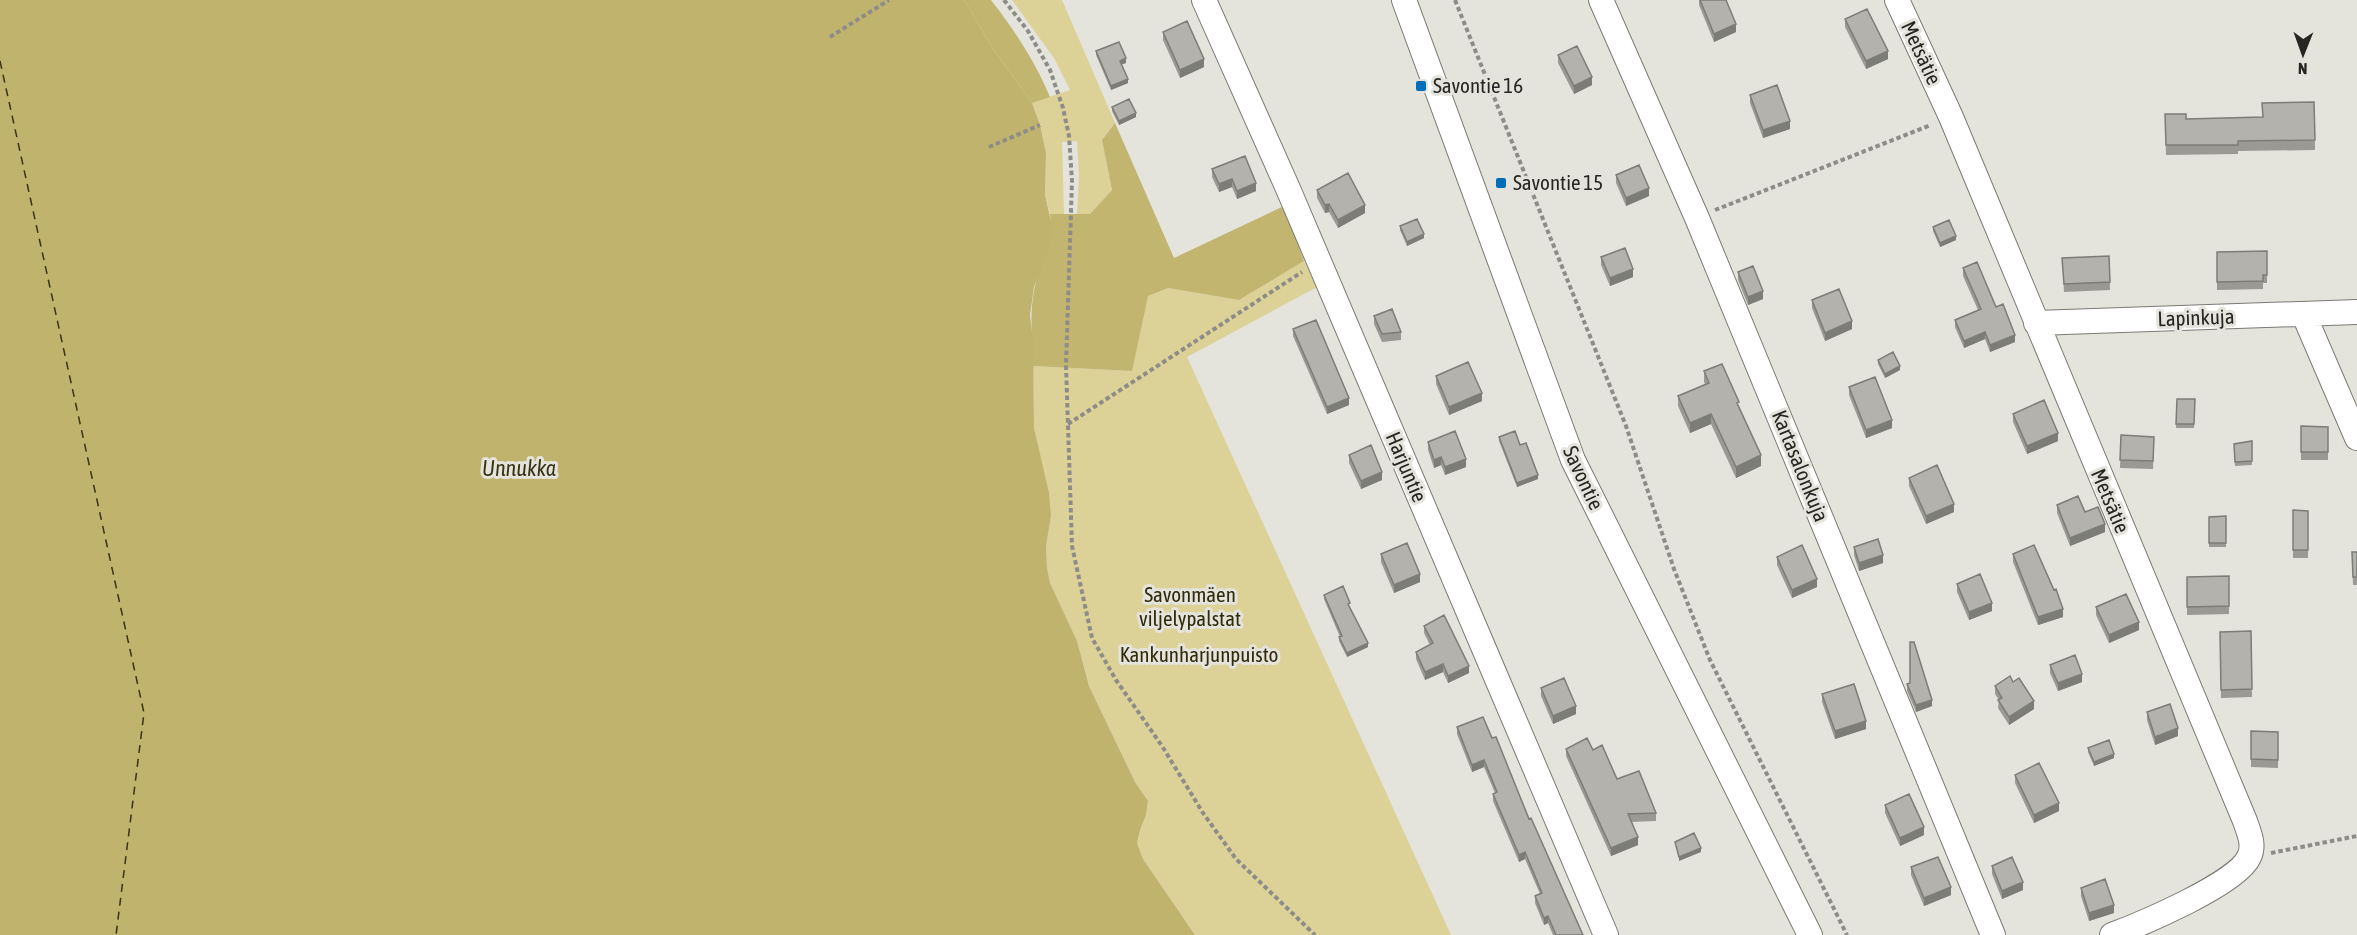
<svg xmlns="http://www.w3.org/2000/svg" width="2357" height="935" font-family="'Asap Condensed',sans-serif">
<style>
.green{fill:#dcd197}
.forest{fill:#c2b570}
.water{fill:#c0b36e}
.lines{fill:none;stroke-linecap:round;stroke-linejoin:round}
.ferry{stroke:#383313;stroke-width:1.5;stroke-dasharray:8 6;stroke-linecap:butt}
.minor-casing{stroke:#7a7973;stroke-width:26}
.path{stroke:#8d8c88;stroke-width:4;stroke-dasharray:4.5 3;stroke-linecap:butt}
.minor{stroke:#fff;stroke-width:24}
.wall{fill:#9a9994}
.shaded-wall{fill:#7d7d78}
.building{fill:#b3b2ac;stroke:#7d7d78;stroke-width:1.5}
.poi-dot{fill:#006db8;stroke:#e4e3dc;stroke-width:2}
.labels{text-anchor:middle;stroke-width:6;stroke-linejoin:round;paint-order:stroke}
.street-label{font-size:21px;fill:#262624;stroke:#e4e3dc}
.poi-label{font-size:21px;fill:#262624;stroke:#e4e3dc;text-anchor:start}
.park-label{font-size:21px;fill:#312b0b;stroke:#e4e3dc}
.water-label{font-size:22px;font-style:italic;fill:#383313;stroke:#e4e3dc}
</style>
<rect width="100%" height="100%" fill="#e4e3dc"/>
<!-- green -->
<path class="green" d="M 1012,0 L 1062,0 L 1115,123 L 1102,140 L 1112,190 L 1090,214 L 1077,214 L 1079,175 L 1077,141 L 1062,142 L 1064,214 L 1050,214 L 1045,195 L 1046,153 L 1040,125 L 1032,103 L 1070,90 L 1054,58 Z
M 1304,261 L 1317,287 L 1187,357 L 1451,935 L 1195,935 L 1143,859 L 1137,844 L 1140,830 L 1146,815 L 1148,801 L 1135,782 L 1089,686 L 1077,641 L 1050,583 L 1047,568 L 1046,546 L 1051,516 L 1034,428 L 1033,366 L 1131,371 L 1147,296 L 1168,288 L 1239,300 Z"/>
<!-- forest -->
<path class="forest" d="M 964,0 L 991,0 C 1015,31 1035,61 1050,97 L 1032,103 L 993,49 Z
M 1115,123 L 1174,258 L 1284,206 L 1304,261 L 1239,300 L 1168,288 L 1148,296 L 1132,371 L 1033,366 C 1033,341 1029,316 1034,291 C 1039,262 1055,245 1050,214 L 1090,214 L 1112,190 L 1102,140 Z"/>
<!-- water -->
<path class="water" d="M 0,0 L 964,0 L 993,49 L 1032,103 L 1040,125 L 1046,153 L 1045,195 L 1053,230 L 1046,256 L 1034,287 L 1030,315 L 1033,340 L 1034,428 L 1049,493 L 1051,516 L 1046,546 L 1047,568 L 1050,583 L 1077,641 L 1089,686 L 1135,782 L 1148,801 L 1146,815 L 1140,830 L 1137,843 L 1143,859 L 1195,935 L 0,935 Z"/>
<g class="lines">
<!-- ferry -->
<path class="ferry" d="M 0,61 L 144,713 L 116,935"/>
<defs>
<path id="minor" d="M 1204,0 L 1289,191 L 1606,935
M 1404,0 L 1573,460 L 1810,935
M 1601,0 L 1697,218 L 1993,935
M 1897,0 L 1951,117 L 2245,821 C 2249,833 2255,845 2249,857 C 2237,884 2141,924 2112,935
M 2304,315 L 2357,438
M 2036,323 L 2357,312"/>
</defs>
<!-- minor casing -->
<use href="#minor" class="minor-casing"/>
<!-- path -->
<path class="path" d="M 1004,0 L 1028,31 L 1050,70 L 1063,108 L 1069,136 L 1072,181 L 1066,365 L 1072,546 L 1092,638 L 1116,680 L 1162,746 L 1203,813 L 1236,859 L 1315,935
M 1455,0 L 1626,426 L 1674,569 L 1710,660 L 1847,935
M 830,37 L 889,0
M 989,147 L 1040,125
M 1715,210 L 1931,125
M 1068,424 L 1302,272
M 2271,853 L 2357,836"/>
<!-- minor -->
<use href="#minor" class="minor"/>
</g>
<!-- wall -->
<path class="wall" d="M 1699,0 L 1726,0 L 1736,32 L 1714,42 L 1699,5 Z
M 1845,19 L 1888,59 L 1866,69 L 1845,27 Z
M 1163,32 L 1204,67 L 1180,78 L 1163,40 Z
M 1096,51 L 1126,63 L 1122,64 L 1128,83 L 1111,90 L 1096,55 Z
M 1558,55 L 1592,85 L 1574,94 L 1558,63 Z
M 1750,95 L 1790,129 L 1763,138 L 1750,103 Z
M 2314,102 L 2315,150 L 2238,151 L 2238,154 L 2166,155 L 2165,114 L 2186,119 L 2262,117 Z
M 1112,107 L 1136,117 L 1119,125 L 1112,111 Z
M 1212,169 L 1256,191 L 1237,199 L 1232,187 L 1219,192 L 1212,177 Z
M 1616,175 L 1649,196 L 1626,206 L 1616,183 Z
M 1317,190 L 1365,213 L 1338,228 L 1329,212 L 1325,213 L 1317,198 Z
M 1400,226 L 1424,238 L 1407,246 L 1400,230 Z
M 1933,227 L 1956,240 L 1940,247 L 1933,231 Z
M 2267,251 L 2267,283 L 2263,283 L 2263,289 L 2217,290 L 2217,252 Z
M 2109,256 L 2110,290 L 2064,292 L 2062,258 Z
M 1601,257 L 1633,277 L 1610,286 L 1601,265 Z
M 1963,268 L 1996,307 L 2015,342 L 1990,352 L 1985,339 L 1964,348 L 1955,327 L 1955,320 L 1978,310 L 1963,276 Z
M 1738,272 L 1763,299 L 1748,305 L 1738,280 Z
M 1812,300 L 1852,329 L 1825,341 L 1812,308 Z
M 1374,316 L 1401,332 L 1401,340 L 1382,342 L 1374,324 Z
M 1293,329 L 1349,405 L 1327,414 L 1293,336 Z
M 1878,360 L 1900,370 L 1885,378 L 1878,364 Z
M 1704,371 L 1739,408 L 1761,466 L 1736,478 L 1711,424 L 1690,433 L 1678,406 L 1678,396 L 1705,384 L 1704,382 Z
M 1436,376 L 1482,401 L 1449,415 L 1436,384 Z
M 1849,387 L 1892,428 L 1866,438 L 1849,395 Z
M 2177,399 L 2195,399 L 2194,428 L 2176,428 Z
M 2013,414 L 2058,441 L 2027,454 L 2013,422 Z
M 2301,426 L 2328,427 L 2328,460 L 2301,460 Z
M 2121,435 L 2154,437 L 2153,469 L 2120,468 Z
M 1499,437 L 1520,445 L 1538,479 L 1517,487 L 1499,441 Z
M 2252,441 L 2252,465 L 2235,466 L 2234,444 Z
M 1428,442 L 1466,467 L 1445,475 L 1441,465 L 1434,468 L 1428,450 Z
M 1349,455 L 1382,480 L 1361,489 L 1349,463 Z
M 1909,478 L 1954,512 L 1926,524 L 1909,486 Z
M 2057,505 L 2085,512 L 2105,532 L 2070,546 L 2057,513 Z
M 2293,510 L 2308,511 L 2308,558 L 2293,558 Z
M 2226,516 L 2226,547 L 2209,547 L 2209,517 Z
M 1854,547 L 1883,563 L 1859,571 L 1854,555 Z
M 2352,552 L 2357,552 L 2357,585 L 2353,585 Z
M 1381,554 L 1420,582 L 1394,593 L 1381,562 Z
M 2013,554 L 2054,590 L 2063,617 L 2038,625 L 2013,562 Z
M 1777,557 L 1817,587 L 1792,598 L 1777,565 Z
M 2229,576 L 2229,614 L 2187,615 L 2187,577 Z
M 1957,584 L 1992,611 L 1969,620 L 1957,592 Z
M 1324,595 L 1350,607 L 1349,607 L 1368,647 L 1347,657 L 1339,641 L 1339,637 L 1340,637 L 1324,599 Z
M 2096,607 L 2139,630 L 2109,643 L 2096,615 Z
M 1424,626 L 1469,673 L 1448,683 L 1443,672 L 1425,680 L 1416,659 L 1416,652 L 1430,645 L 1424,633 Z
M 2251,631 L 2252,697 L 2221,698 L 2220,632 Z
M 2050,665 L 2082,682 L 2058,691 L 2050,673 Z
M 2013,682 L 2034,709 L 2009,725 L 1998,708 L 1999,700 L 1995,694 L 1995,686 Z
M 1907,684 L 1932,706 L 1916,712 L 1907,691 Z
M 1541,688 L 1576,714 L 1553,724 L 1541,696 Z
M 1822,694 L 1866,729 L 1835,739 L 1822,702 Z
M 2147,712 L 2178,736 L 2155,745 L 2147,720 Z
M 1457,727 L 1492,738 L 1583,935 L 1553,935 L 1548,923 L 1544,925 L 1535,903 L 1535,896 L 1540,894 L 1525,859 L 1519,862 L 1493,801 L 1493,794 L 1495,793 L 1484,767 L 1472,772 L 1457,734 Z
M 2251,731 L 2278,732 L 2278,768 L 2251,767 Z
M 2088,748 L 2114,758 L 2094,766 L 2088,752 Z
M 1566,749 L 1593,750 L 1617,779 L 1656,813 L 1656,821 L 1631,822 L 1638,845 L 1611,856 L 1566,756 Z
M 2015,775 L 2059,811 L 2034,823 L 2015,783 Z
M 1885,805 L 1924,835 L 1900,846 L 1885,813 Z
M 1992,866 L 2023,890 L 2002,899 L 1992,874 Z
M 1911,867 L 1951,895 L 1924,906 L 1911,875 Z
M 2081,888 L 2114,913 L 2089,921 L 2081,896 Z"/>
<!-- shaded-wall -->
<path class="shaded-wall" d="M 1736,24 L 1736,32 L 1714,42 L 1714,34 Z
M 1888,51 L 1888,59 L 1866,69 L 1866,61 Z
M 1126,58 L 1126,63 L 1120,65 L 1120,61 Z
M 1204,59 L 1204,67 L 1180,78 L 1180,70 Z
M 1592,77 L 1592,85 L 1574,94 L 1574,86 Z
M 1128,79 L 1128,83 L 1111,90 L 1111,86 Z
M 1136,113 L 1136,117 L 1119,125 L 1119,121 Z
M 1790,121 L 1790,129 L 1763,138 L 1763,130 Z
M 1232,179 L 1232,187 L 1219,192 L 1219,184 Z
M 1256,183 L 1256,191 L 1237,199 L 1237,191 Z
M 1649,188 L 1649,196 L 1626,206 L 1626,198 Z
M 1329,204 L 1329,212 L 1325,213 L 1325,205 Z
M 1365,205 L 1365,213 L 1338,228 L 1338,220 Z
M 1424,234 L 1424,238 L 1407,246 L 1407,242 Z
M 1956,236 L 1956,240 L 1940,247 L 1940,243 Z
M 1633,269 L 1633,277 L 1610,286 L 1610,278 Z
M 1763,291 L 1763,299 L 1748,305 L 1748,297 Z
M 1852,321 L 1852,329 L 1825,341 L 1825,333 Z
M 1985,332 L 1985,339 L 1964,348 L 1964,341 Z
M 2015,335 L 2015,342 L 1990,352 L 1990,345 Z
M 1900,366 L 1900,370 L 1885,378 L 1885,374 Z
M 1482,393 L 1482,401 L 1449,415 L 1449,407 Z
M 1349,398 L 1349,405 L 1327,414 L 1327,407 Z
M 1711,414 L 1711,424 L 1690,433 L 1690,423 Z
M 1892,420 L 1892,428 L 1866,438 L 1866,430 Z
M 2058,433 L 2058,441 L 2027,454 L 2027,446 Z
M 1761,455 L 1761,466 L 1736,478 L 1736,467 Z
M 1441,457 L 1441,465 L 1434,468 L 1434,460 Z
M 1466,459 L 1466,467 L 1445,475 L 1445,467 Z
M 1382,472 L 1382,480 L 1361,489 L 1361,481 Z
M 1538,475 L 1538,479 L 1517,487 L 1517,483 Z
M 1954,504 L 1954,512 L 1926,524 L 1926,516 Z
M 2105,524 L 2105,532 L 2070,546 L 2070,538 Z
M 1883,555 L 1883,563 L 1859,571 L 1859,563 Z
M 1420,574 L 1420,582 L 1394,593 L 1394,585 Z
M 1817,579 L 1817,587 L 1792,598 L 1792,590 Z
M 1992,603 L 1992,611 L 1969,620 L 1969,612 Z
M 2063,609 L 2063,617 L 2038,625 L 2038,617 Z
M 2139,622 L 2139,630 L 2109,643 L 2109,635 Z
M 1368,643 L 1368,647 L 1347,657 L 1347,653 Z
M 1443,664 L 1443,672 L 1425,680 L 1425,672 Z
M 1469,666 L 1469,673 L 1448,683 L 1448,676 Z
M 2082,674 L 2082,682 L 2058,691 L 2058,683 Z
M 1932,700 L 1932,706 L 1916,712 L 1916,705 Z
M 2034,701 L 2034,709 L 2009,725 L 2009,717 Z
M 1576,706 L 1576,714 L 1553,724 L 1553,716 Z
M 1866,721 L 1866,729 L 1835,739 L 1835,731 Z
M 2178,728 L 2178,736 L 2155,745 L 2155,737 Z
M 2114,754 L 2114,758 L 2094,766 L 2094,762 Z
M 1484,760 L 1484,767 L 1472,772 L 1472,765 Z
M 2059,803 L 2059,811 L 2034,823 L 2034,815 Z
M 1924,827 L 1924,835 L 1900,846 L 1900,838 Z
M 1638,837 L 1638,845 L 1611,856 L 1611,848 Z
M 1701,848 L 1701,852 L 1679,861 L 1679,857 Z
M 1525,852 L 1525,859 L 1519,862 L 1519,855 Z
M 2023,882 L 2023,890 L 2002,899 L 2002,891 Z
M 1951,887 L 1951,895 L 1924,906 L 1924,898 Z
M 2114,905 L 2114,913 L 2089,921 L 2089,913 Z
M 1548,916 L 1548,923 L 1544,925 L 1544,918 Z"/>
<!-- building -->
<path class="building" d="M 1700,0 L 1726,0 L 1736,24 L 1714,34 Z
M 1867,9 L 1888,51 L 1866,61 L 1845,19 Z
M 1187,21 L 1204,59 L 1180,70 L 1163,32 Z
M 1119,42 L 1126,58 L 1120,61 L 1128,79 L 1111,86 L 1096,51 Z
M 1577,46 L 1592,77 L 1574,86 L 1558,55 Z
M 1777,85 L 1790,121 L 1763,130 L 1750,95 Z
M 1129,99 L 1136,113 L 1119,121 L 1112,107 Z
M 2314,102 L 2315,140 L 2238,141 L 2238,145 L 2166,145 L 2165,114 L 2186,114 L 2186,119 L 2263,117 L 2262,103 Z
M 1245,156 L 1256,183 L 1237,191 L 1232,179 L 1219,184 L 1212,169 Z
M 1639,165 L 1649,188 L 1626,198 L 1616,175 Z
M 1348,173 L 1365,205 L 1338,220 L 1329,204 L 1325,205 L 1317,190 Z
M 1417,219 L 1424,234 L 1407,242 L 1400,226 Z
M 1949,220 L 1956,236 L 1940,243 L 1933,227 Z
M 1625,248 L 1633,269 L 1610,278 L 1601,257 Z
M 2267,251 L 2267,275 L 2263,275 L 2263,281 L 2217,282 L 2217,252 Z
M 2109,256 L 2110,282 L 2064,284 L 2062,258 Z
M 1977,262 L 1996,307 L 2003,304 L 2015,335 L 1990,345 L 1985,332 L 1964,341 L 1955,320 L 1981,309 L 1963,268 Z
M 1753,266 L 1763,291 L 1748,297 L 1738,272 Z
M 1839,289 L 1852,321 L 1825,333 L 1812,300 Z
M 1392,309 L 1401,332 L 1382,334 L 1374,316 Z
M 1316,320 L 1349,398 L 1327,407 L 1293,329 Z
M 1893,352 L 1900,366 L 1885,374 L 1878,360 Z
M 1468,362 L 1482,393 L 1449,407 L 1436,376 Z
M 1722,364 L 1739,402 L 1737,403 L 1761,455 L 1736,467 L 1711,414 L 1690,423 L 1678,396 L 1709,383 L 1704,371 Z
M 1875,377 L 1892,420 L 1866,430 L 1849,387 Z
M 2177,399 L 2195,399 L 2194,424 L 2176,424 Z
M 2044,400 L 2058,433 L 2027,446 L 2013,414 Z
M 2301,426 L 2328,427 L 2328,452 L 2301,452 Z
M 1455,431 L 1466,459 L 1445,467 L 1441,457 L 1434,460 L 1428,442 Z
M 1515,431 L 1520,445 L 1526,443 L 1538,475 L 1517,483 L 1499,437 Z
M 2121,435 L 2154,437 L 2153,461 L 2120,460 Z
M 2252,441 L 2252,461 L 2235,462 L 2234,444 Z
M 1371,445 L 1382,472 L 1361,481 L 1349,455 Z
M 1937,465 L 1954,504 L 1926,516 L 1909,478 Z
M 2078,496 L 2085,512 L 2098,507 L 2105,524 L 2070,538 L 2057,505 Z
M 2293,510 L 2308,511 L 2308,550 L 2293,550 Z
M 2226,516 L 2226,543 L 2209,543 L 2209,517 Z
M 1878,539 L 1883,555 L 1859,563 L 1854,547 Z
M 1407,543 L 1420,574 L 1394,585 L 1381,554 Z
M 1802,545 L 1817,579 L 1792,590 L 1777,557 Z
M 2034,545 L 2054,590 L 2056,589 L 2063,609 L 2038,617 L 2013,554 Z
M 2352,552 L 2357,552 L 2357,577 L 2353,577 Z
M 1980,574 L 1992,603 L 1969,612 L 1957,584 Z
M 2229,576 L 2229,606 L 2187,607 L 2187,577 Z
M 1343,586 L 1350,603 L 1348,604 L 1368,643 L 1347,653 L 1339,637 L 1342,636 L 1324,595 Z
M 2126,594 L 2139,622 L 2109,635 L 2096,607 Z
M 1444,615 L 1469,666 L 1448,676 L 1443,664 L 1425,672 L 1416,652 L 1433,643 L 1424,626 Z
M 2251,631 L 2252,689 L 2221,690 L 2220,632 Z
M 1910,642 L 1914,642 L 1932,700 L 1916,705 L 1907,684 L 1910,683 Z
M 2075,655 L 2082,674 L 2058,683 L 2050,665 Z
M 2010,676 L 2013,682 L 2019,678 L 2034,701 L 2009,717 L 1998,700 L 2002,698 L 1995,686 Z
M 1564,678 L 1576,706 L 1553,716 L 1541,688 Z
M 1854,684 L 1866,721 L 1835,731 L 1822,694 Z
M 2170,704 L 2178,728 L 2155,737 L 2147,712 Z
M 1483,717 L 1492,738 L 1496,737 L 1529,819 L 1531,818 L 1583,935 L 1556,935 L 1548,916 L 1544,918 L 1535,896 L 1542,893 L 1525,852 L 1519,855 L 1493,794 L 1497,792 L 1484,760 L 1472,765 L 1457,727 Z
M 2251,731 L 2278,732 L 2278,760 L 2251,759 Z
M 1587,738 L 1593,750 L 1602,745 L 1617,779 L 1639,771 L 1656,813 L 1628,814 L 1638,837 L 1611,848 L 1566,749 Z
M 2109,740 L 2114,754 L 2094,762 L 2088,748 Z
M 2039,763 L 2059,803 L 2034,815 L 2015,775 Z
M 1909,794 L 1924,827 L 1900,838 L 1885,805 Z
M 1694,833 L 1701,848 L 1679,857 L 1675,842 Z
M 1938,857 L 1951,887 L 1924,898 L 1911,867 Z
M 2012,857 L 2023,882 L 2002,891 L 1992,866 Z
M 2105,879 L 2114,905 L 2089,913 L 2081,888 Z"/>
<!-- markers -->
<g class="poi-dot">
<rect x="1415" y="80" width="12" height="12" rx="3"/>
<rect x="1495" y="177" width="12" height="12" rx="3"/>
</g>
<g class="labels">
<!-- street labels -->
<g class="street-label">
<text transform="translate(1921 53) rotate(65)" y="7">Metsätie</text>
<text transform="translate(2196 318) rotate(-2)" y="7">Lapinkuja</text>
<text transform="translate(1800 466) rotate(68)" y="7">Kartasalonkuja</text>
<text transform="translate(1406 467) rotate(67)" y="7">Harjuntie</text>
<text transform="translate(1583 478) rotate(65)" y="7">Savontie</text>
<text transform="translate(2110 501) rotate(67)" y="7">Metsätie</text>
</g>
<!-- poi labels -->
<g class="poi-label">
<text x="1433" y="93">Savontie 16</text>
<text x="1513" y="190">Savontie 15</text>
</g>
<!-- park labels -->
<g class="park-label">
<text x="1190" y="602">Savonmäen<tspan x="1190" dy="24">viljelypalstat</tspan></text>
<text x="1199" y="662">Kankunharjunpuisto</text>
</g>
<!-- water labels -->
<g class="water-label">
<text x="519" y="476">Unnukka</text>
</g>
</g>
<!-- north arrow -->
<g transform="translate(2303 54) rotate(181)" stroke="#e4e3dc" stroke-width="4.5" paint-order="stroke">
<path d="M0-4.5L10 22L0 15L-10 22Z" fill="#262624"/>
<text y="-9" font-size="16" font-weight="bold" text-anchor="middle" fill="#262624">N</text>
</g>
</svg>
